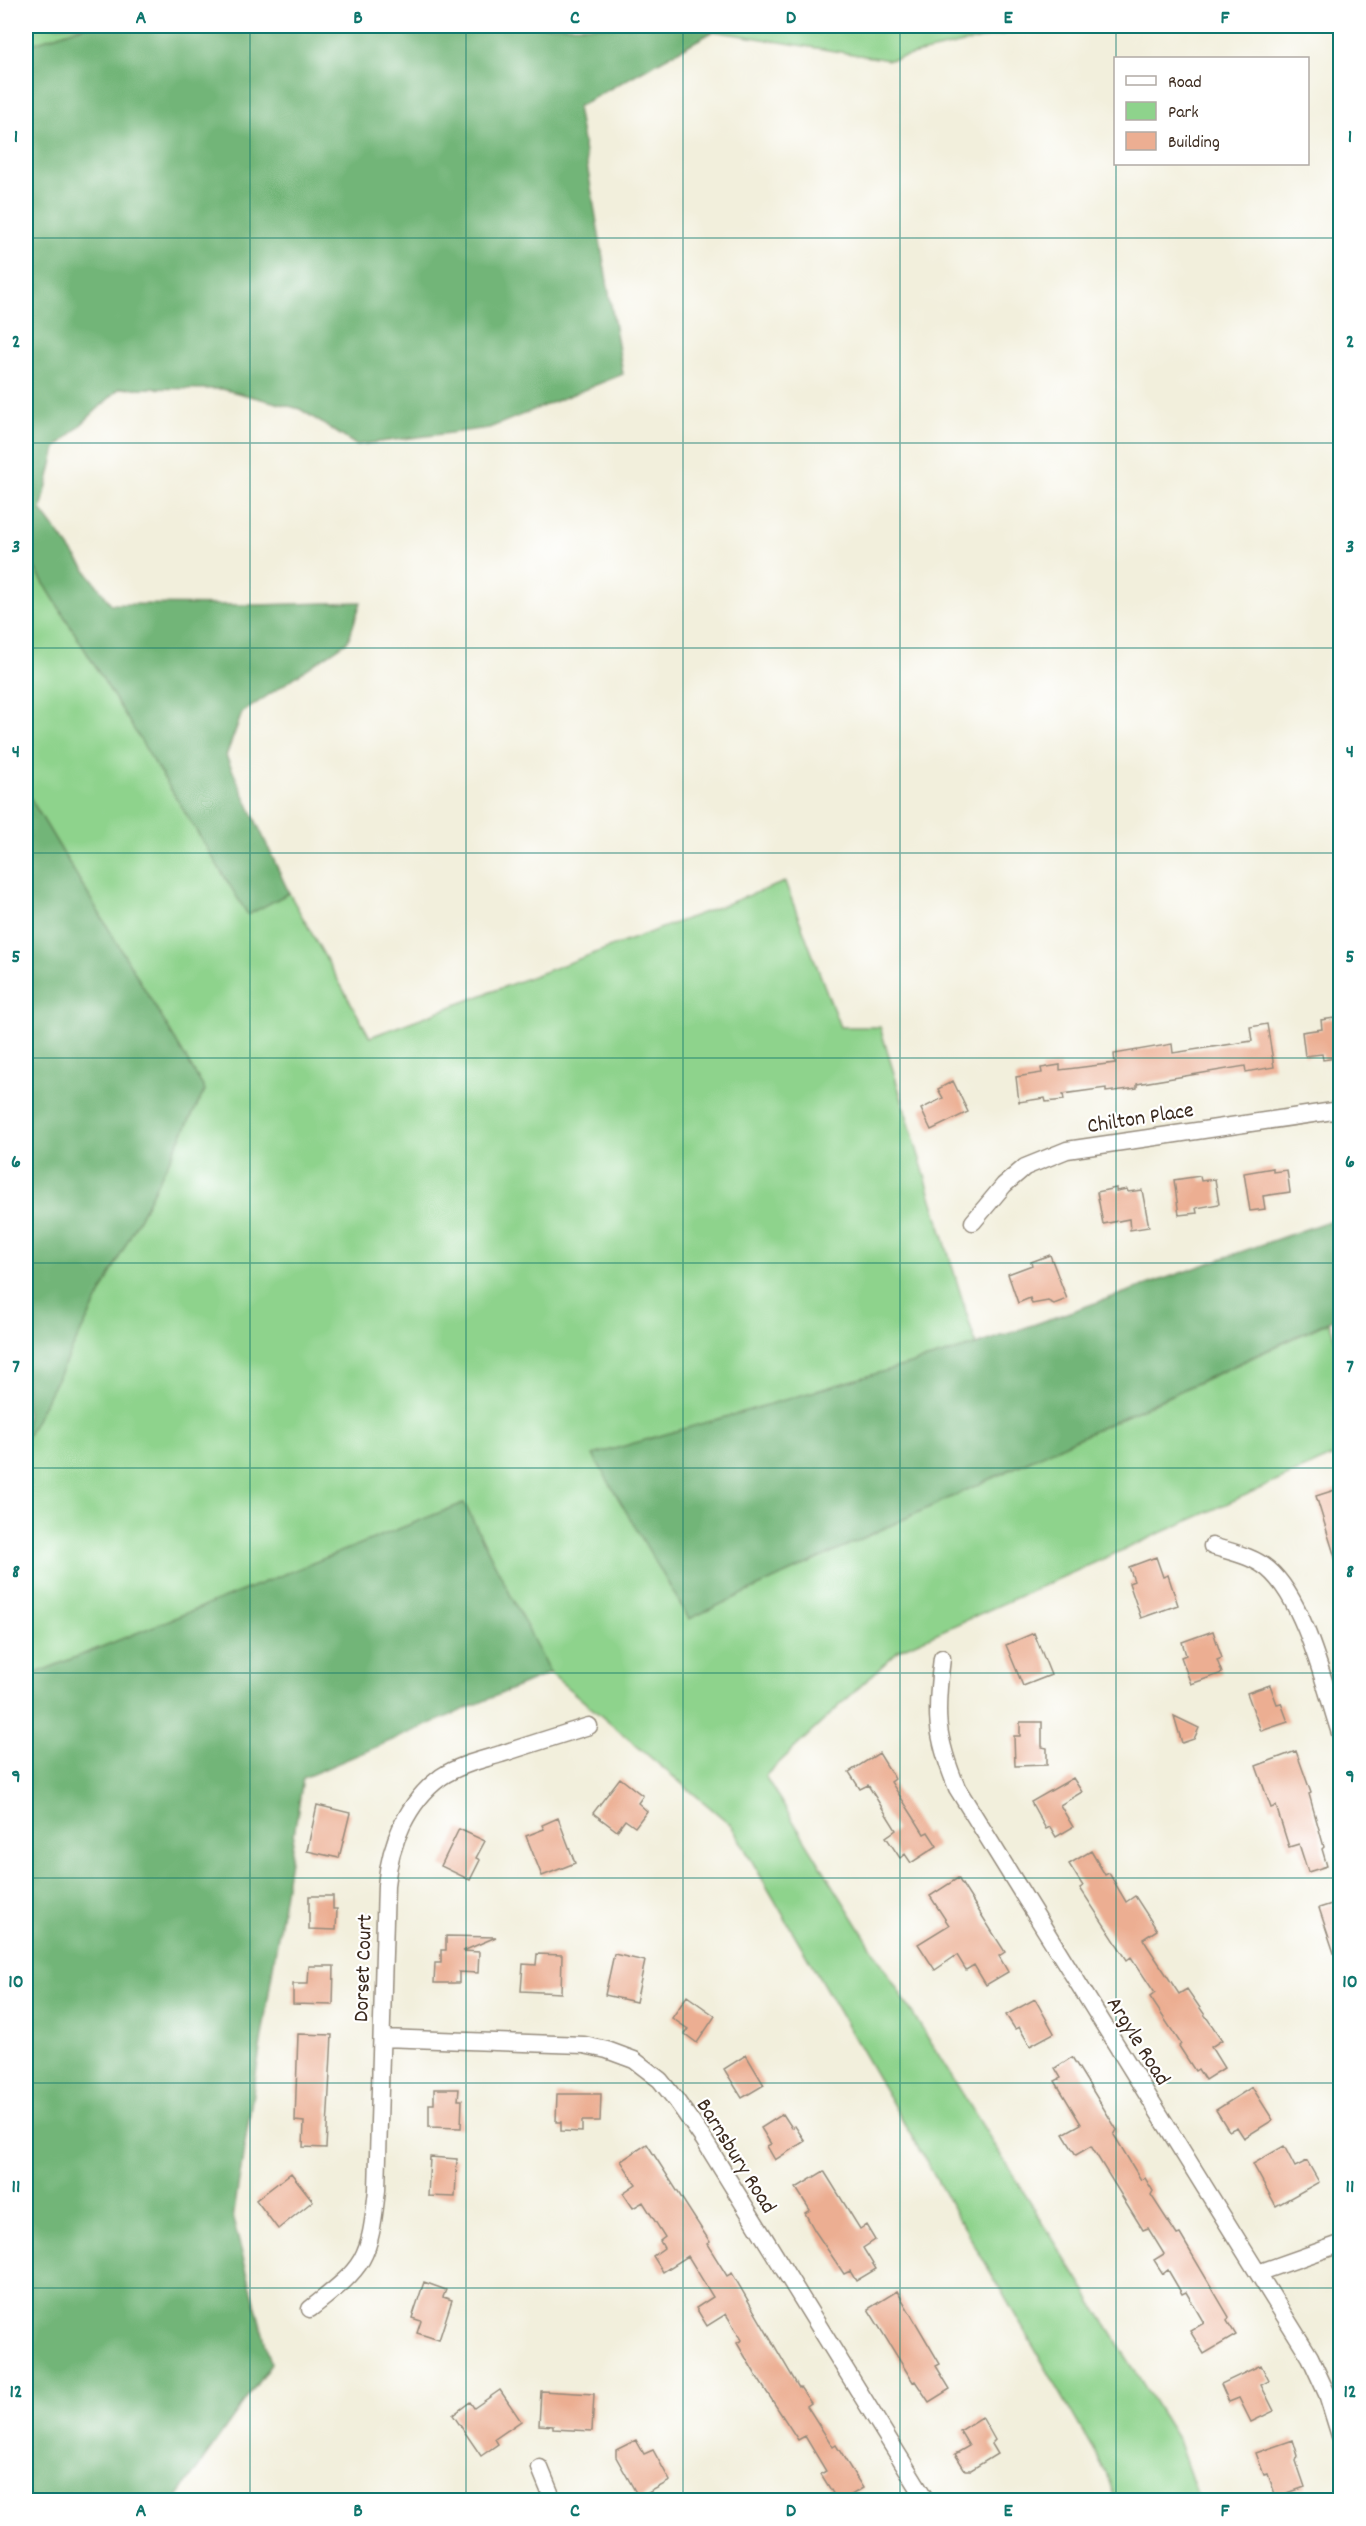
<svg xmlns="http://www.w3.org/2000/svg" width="1366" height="2526" font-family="Dekko,sans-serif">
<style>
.green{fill:#8ed38c;stroke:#647e55;stroke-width:1.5}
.forest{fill:#72b578;stroke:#56704b;stroke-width:1.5}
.building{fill:#ecae92}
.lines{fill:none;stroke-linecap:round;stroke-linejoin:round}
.street-casing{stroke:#968c7d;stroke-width:19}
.street{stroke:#fff;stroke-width:16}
.grid{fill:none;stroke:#0f766e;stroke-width:1.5;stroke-opacity:0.55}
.labels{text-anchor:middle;stroke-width:4.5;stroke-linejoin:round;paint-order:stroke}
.street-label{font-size:22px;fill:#3b2a1e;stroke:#fff}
.neatline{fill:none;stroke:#0f766e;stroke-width:2}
.grid-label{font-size:20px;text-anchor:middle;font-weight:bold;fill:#0f766e}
</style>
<rect width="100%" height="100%" fill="#fff"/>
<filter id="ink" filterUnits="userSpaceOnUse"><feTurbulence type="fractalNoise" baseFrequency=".0167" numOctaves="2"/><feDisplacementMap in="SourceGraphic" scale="12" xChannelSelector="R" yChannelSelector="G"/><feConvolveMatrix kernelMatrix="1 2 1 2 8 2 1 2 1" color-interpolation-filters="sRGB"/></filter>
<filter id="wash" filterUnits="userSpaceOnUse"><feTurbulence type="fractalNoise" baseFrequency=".008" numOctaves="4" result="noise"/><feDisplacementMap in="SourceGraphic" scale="24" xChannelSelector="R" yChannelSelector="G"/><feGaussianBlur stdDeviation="1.35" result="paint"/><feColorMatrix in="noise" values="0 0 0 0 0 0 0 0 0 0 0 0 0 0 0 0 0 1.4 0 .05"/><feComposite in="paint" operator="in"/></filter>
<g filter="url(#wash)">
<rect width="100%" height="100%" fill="#f2efdc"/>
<!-- green -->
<path class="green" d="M 26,26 L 85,26 L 26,46 Z
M 713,26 L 1038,26 L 889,60 L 714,31 Z
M 26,554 L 248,914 L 289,893 L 370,1037 L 785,882 L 840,1027 L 880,1027 L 976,1345 L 594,1455 L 689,1619 L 1329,1322 L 1340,1353 L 1340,1453 L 899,1650 L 765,1776 L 1178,2440 L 1199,2500 L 1116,2500 L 1105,2470 L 731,1825 L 550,1673 L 464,1503 L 26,1677 L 26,1439 L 205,1090 L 26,791 Z"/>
<!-- forest -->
<path class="forest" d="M 85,26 L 713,26 L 714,31 L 577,107 L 623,374 L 489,428 L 356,445 L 300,409 L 222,389 L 120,388 L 56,448 L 41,510 L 111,604 L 259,605 L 361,602 L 348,641 L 242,713 L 226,756 L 289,893 L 248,915 L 26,554 L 26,46 Z
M 26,791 L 205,1090 L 26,1439 Z
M 1340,1217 L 1340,1316 L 689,1619 L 593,1455 L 976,1345 Z
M 464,1503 L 550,1673 L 303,1778 L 233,2219 L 271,2364 L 175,2500 L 26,2500 L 26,1677 Z"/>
<g id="blocks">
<!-- building -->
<path class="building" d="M 1341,1017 L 1341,1057 L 1323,1060 L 1322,1054 L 1305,1056 L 1302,1032 L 1322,1029 L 1321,1020 Z
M 1267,1024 L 1274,1067 L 1246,1072 L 1245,1066 L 1137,1084 L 1137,1088 L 1106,1092 L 1106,1088 L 1063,1094 L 1064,1100 L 1046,1102 L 1045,1098 L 1019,1102 L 1016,1077 L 1042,1073 L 1041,1068 L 1060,1065 L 1060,1070 L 1115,1063 L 1114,1054 L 1172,1044 L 1173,1053 L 1252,1041 L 1250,1027 Z
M 953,1081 L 968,1112 L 931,1130 L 921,1109 L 943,1098 L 938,1089 Z
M 1273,1168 L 1273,1172 L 1287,1170 L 1290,1192 L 1263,1196 L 1265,1209 L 1250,1211 L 1244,1173 Z
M 1200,1176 L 1201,1181 L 1215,1179 L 1219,1204 L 1196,1208 L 1197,1213 L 1179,1215 L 1174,1180 Z
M 1116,1188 L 1116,1191 L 1127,1189 L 1128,1192 L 1142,1190 L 1149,1227 L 1130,1230 L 1129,1219 L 1103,1224 L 1097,1192 Z
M 1050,1255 L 1067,1299 L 1054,1304 L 1048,1301 L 1032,1304 L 1030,1298 L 1018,1303 L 1008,1274 L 1032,1265 L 1031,1262 Z
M 1341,1488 L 1341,1567 L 1338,1567 L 1316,1496 Z
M 1156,1557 L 1163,1577 L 1168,1575 L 1178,1605 L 1141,1618 L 1129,1583 L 1134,1581 L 1129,1567 Z
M 1213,1631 L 1222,1658 L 1217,1660 L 1222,1673 L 1191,1684 L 1181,1657 L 1186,1655 L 1182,1642 Z
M 1034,1633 L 1051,1675 L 1023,1686 L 1006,1645 Z
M 1270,1685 L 1277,1704 L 1281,1703 L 1288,1722 L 1261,1731 L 1247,1693 Z
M 1174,1716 L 1199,1728 L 1194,1739 L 1182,1743 Z
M 1020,1722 L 1042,1722 L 1042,1747 L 1047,1748 L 1047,1765 L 1015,1766 L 1014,1736 L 1020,1736 Z
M 1296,1751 L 1311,1793 L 1309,1794 L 1324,1847 L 1322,1849 L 1327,1866 L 1308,1872 L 1299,1844 L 1289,1847 L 1276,1806 L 1271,1808 L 1256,1766 Z
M 879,1753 L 895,1779 L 891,1782 L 914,1818 L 924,1834 L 928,1832 L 937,1846 L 911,1863 L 905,1854 L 900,1858 L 886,1837 L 896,1830 L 868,1785 L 860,1789 L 849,1772 Z
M 620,1778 L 643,1796 L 638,1803 L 647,1811 L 635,1827 L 625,1820 L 617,1831 L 593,1813 Z
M 1073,1778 L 1082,1792 L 1060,1805 L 1073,1827 L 1056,1837 L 1050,1827 L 1046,1829 L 1031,1802 Z
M 317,1805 L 350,1813 L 339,1858 L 307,1851 Z
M 558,1818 L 575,1863 L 542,1876 L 526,1836 L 544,1829 L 542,1825 Z
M 459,1829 L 485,1841 L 476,1858 L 480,1860 L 470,1880 L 441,1866 Z
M 1091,1851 L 1105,1875 L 1109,1873 L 1126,1902 L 1135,1896 L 1157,1930 L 1143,1939 L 1148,1947 L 1179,1994 L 1187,1989 L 1222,2040 L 1211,2047 L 1224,2068 L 1205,2080 L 1198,2069 L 1195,2071 L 1179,2046 L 1181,2044 L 1150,1997 L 1155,1993 L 1131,1957 L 1127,1960 L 1080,1888 L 1083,1886 L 1069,1864 Z
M 958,1878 L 1005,1952 L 999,1956 L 1008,1972 L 986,1985 L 974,1965 L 966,1970 L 957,1955 L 935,1970 L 918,1944 L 949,1925 L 930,1896 Z
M 309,1896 L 333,1896 L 333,1909 L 337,1909 L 336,1930 L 309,1929 Z
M 1341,1901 L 1341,1962 L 1337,1962 L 1319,1908 Z
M 446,1936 L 496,1937 L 463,1951 L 479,1952 L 478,1973 L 459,1972 L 459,1983 L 434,1983 L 435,1963 L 441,1963 L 441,1950 L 446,1950 Z
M 537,1954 L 562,1955 L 561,1993 L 521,1991 L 523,1964 L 536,1965 Z
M 614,1954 L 645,1961 L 636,2002 L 605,1995 Z
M 309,1966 L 334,1966 L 333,2005 L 293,2004 L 293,1984 L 308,1984 Z
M 687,1996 L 715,2016 L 697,2043 L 685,2034 L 688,2029 L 672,2018 Z
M 1035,1999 L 1054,2033 L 1030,2046 L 1019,2027 L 1015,2029 L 1006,2015 Z
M 298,2034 L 332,2035 L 326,2148 L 303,2147 L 304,2122 L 295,2121 Z
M 746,2055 L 764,2085 L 742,2098 L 724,2069 Z
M 1072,2057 L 1117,2130 L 1114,2135 L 1141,2180 L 1145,2178 L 1153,2191 L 1151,2195 L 1177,2235 L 1180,2234 L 1229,2317 L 1227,2321 L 1236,2335 L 1204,2354 L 1190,2331 L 1204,2323 L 1186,2292 L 1182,2294 L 1168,2270 L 1163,2274 L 1154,2260 L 1164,2254 L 1148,2228 L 1143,2230 L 1091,2146 L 1076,2155 L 1063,2134 L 1081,2124 L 1055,2081 L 1061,2078 L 1055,2068 Z
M 1252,2087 L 1273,2120 L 1244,2138 L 1237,2127 L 1229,2131 L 1216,2110 Z
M 434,2089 L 459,2089 L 458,2100 L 462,2100 L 461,2128 L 429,2127 L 429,2104 L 434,2104 Z
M 557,2094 L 601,2094 L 600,2121 L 582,2121 L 582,2132 L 561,2131 L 561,2122 L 556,2122 Z
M 783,2114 L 792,2128 L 795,2126 L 805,2141 L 775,2160 L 767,2146 L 771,2144 L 761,2128 Z
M 647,2144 L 710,2242 L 707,2244 L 727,2276 L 732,2273 L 799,2388 L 800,2387 L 811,2403 L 807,2406 L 833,2447 L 836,2445 L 863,2488 L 843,2500 L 837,2500 L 821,2474 L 826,2471 L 805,2436 L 798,2440 L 757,2377 L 737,2343 L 742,2340 L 726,2314 L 707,2326 L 696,2308 L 713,2297 L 688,2256 L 663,2272 L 653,2256 L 664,2248 L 660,2241 L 665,2237 L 643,2202 L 633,2208 L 623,2193 L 636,2184 L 621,2161 Z
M 1284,2146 L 1295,2167 L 1307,2161 L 1319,2182 L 1276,2206 L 1253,2164 Z
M 430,2157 L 457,2159 L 455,2197 L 428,2196 Z
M 824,2171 L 860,2229 L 866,2225 L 875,2240 L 863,2248 L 876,2269 L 856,2281 L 850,2271 L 844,2274 L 815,2231 L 805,2213 L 810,2210 L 796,2188 Z
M 291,2173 L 313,2201 L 278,2229 L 256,2200 Z
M 424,2282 L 446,2290 L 443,2297 L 452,2300 L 439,2340 L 417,2333 L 421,2321 L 412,2318 Z
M 897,2291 L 940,2364 L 936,2366 L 950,2389 L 929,2402 L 915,2381 L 913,2382 L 868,2309 Z
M 1261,2365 L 1269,2381 L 1261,2385 L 1274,2411 L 1251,2422 L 1239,2398 L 1229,2402 L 1221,2384 Z
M 500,2390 L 521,2421 L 495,2439 L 498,2444 L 481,2456 L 453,2415 L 470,2402 L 474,2408 Z
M 541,2391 L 594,2394 L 592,2431 L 553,2429 L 553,2426 L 539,2425 Z
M 982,2417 L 995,2440 L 991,2444 L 997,2454 L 971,2470 L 965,2470 L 955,2454 L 969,2446 L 960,2431 Z
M 636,2440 L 644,2454 L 653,2450 L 670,2481 L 639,2498 L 616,2457 L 616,2450 Z
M 1293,2440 L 1298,2456 L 1296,2461 L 1305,2487 L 1276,2497 L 1268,2474 L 1264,2475 L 1256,2453 Z"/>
</g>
</g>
<g filter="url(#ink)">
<use href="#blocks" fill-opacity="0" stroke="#968c7d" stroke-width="1.5"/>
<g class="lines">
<defs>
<path id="street" d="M 973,1222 L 1004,1185 L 1025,1167 L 1067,1150 L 1340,1110
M 1212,1546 C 1231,1552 1253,1556 1268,1569 C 1305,1600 1325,1688 1340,1733
M 942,1658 C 935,1714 935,1735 957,1788 L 1310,2357 L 1327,2394 L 1340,2436
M 382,2038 L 584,2045 L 607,2050 L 634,2060 L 660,2080 L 676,2100 L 704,2140 L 926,2500
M 1258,2273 L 1340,2244
M 310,2309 C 366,2265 369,2261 377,2190 L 386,1885 C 390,1844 407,1802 441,1777 C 459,1765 481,1760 501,1754 C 531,1744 560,1735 589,1726
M 540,2468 L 553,2500"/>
</defs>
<!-- street casing -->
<use href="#street" class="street-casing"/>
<!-- street -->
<use href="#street" class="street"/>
</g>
</g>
<!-- grid -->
<path class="grid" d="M 250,26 L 250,2500M 466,26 L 466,2500M 683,26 L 683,2500M 900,26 L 900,2500M 1116,26 L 1116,58M 1116,164 L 1116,2500M 26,238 L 1340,238M 26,443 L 1340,443M 26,648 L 1340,648M 26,853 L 1340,853M 26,1058 L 1340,1058M 26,1263 L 1340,1263M 26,1468 L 1340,1468M 26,1673 L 1340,1673M 26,1878 L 1340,1878M 26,2083 L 1340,2083M 26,2288 L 1340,2288"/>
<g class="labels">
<!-- street labels -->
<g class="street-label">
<text transform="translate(1140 1116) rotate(-9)" y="8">Chilton Place</text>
<text transform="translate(361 1968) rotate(-88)" y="8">Dorset Court</text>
<text transform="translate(1140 2040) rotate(58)" y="8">Argyle Road</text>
<text transform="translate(738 2155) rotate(58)" y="8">Barnsbury Road</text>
</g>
</g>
<!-- margin -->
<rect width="1366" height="2526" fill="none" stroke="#fff" stroke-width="66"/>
<!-- legend -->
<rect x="1114" y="57" width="195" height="108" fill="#ffffff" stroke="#b1aaa5" stroke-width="1.5"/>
<rect x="1126" y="76" width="30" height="9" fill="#ffffff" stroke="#b1aaa5" stroke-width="1.5"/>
<text x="1168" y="87" font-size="18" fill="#3b2a1e">Road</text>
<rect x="1126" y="102" width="30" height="18" fill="#8ed38c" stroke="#b1aaa5" stroke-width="1.5"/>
<text x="1168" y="117" font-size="18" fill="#3b2a1e">Park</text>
<rect x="1126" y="132" width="30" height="18" fill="#ecae92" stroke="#b1aaa5" stroke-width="1.5"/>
<text x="1168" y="147" font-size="18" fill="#3b2a1e">Building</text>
<rect x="33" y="33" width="1300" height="2460" class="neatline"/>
<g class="grid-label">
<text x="141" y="23">A</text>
<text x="358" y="23">B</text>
<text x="575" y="23">C</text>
<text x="791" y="23">D</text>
<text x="1008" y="23">E</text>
<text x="1225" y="23">F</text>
<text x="16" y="142">1</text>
<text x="1350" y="142">1</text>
<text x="16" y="347">2</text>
<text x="1350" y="347">2</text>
<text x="16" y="552">3</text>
<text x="1350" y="552">3</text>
<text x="16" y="757">4</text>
<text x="1350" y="757">4</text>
<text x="16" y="962">5</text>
<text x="1350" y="962">5</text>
<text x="16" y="1167">6</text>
<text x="1350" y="1167">6</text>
<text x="16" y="1372">7</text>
<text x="1350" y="1372">7</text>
<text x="16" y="1577">8</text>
<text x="1350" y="1577">8</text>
<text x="16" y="1782">9</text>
<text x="1350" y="1782">9</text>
<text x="16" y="1987">10</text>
<text x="1350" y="1987">10</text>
<text x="16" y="2192">11</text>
<text x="1350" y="2192">11</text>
<text x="16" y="2397">12</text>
<text x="1350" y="2397">12</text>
<text x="141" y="2516">A</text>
<text x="358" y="2516">B</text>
<text x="575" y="2516">C</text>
<text x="791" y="2516">D</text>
<text x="1008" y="2516">E</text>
<text x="1225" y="2516">F</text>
</g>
</svg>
